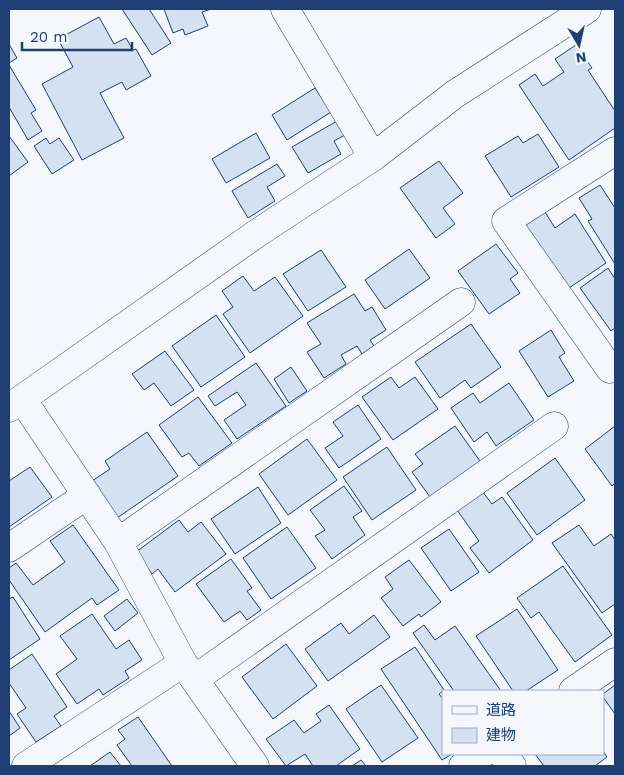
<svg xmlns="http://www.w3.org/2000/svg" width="624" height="775" font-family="'Work Sans','Noto Sans JP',sans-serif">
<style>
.building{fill:#d5e0f0;stroke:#1d3f73}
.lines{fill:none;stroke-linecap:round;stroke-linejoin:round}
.street-casing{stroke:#1d3f73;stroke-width:29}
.street{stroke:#f4f7fb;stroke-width:28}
</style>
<rect width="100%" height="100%" fill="#f4f7fb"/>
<!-- building -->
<path class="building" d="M 122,9 L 149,9 L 171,43 L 152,55 Z
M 164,9 L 211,9 L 202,12 L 208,26 L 185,35 L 183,29 L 173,33 Z
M 99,17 L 114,44 L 126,38 L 133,50 L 136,49 L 151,76 L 126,90 L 122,82 L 100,93 L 124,138 L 82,160 L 42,84 L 73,67 L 58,39 Z
M 9,44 L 17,58 L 9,63 Z
M 576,45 L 592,68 L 588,70 L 615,111 L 615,128 L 569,160 L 519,85 L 535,74 L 543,86 L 564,72 L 555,59 Z
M 9,65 L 36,110 L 31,113 L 42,131 L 28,140 L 9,107 Z
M 315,88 L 331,112 L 287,140 L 272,115 Z
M 337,121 L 345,135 L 334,141 L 341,154 L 308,173 L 292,147 Z
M 256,133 L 270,158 L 226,183 L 212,159 Z
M 538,134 L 559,167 L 511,197 L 485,156 L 518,136 L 523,143 Z
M 9,136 L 28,162 L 9,176 Z
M 46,138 L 50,144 L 59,138 L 74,160 L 52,174 L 34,146 Z
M 439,161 L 463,193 L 443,208 L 455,224 L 436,238 L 400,188 Z
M 277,164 L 285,176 L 267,187 L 275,201 L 248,218 L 232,191 Z
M 600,185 L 615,208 L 615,264 L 588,221 L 592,219 L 579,198 Z
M 545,212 L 555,228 L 575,214 L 606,263 L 566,290 L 524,226 Z
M 496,244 L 518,273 L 510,279 L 520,293 L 489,314 L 458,271 Z
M 409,249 L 430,278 L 385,309 L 365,280 Z
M 321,250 L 346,287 L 308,311 L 283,274 Z
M 608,268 L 615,279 L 615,328 L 611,331 L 580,288 Z
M 243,276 L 254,291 L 275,277 L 303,316 L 250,353 L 223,314 L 233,307 L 222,291 Z
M 354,294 L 365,311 L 372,307 L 386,330 L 370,340 L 374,346 L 362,354 L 357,346 L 341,355 L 346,364 L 324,378 L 307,352 L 321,344 L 307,323 Z
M 216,315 L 245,357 L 201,387 L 172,346 Z
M 471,324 L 501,367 L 471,388 L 465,380 L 440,398 L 415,362 Z
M 551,330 L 565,353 L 559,357 L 574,381 L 548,397 L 519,351 Z
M 165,351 L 194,390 L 171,406 L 154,383 L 144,390 L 132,374 Z
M 256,363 L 286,406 L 237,439 L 224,420 L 246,405 L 237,392 L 215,406 L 208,396 Z
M 291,367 L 307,391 L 289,403 L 274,379 Z
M 391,377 L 399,388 L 415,377 L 438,409 L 393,440 L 362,397 Z
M 509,383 L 534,420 L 496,446 L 487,432 L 474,442 L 451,408 L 473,393 L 480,403 Z
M 198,397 L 232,443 L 199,466 L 189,453 L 182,457 L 159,425 Z
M 358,405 L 381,439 L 339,468 L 325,448 L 343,436 L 333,422 Z
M 455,426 L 480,461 L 430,497 L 412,472 L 423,464 L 415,454 Z
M 615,426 L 615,483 L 612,486 L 585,449 Z
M 147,432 L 178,476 L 117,518 L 92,481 L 110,469 L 105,461 Z
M 307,439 L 337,480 L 288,515 L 259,474 Z
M 387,447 L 416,490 L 372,520 L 343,477 Z
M 555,458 L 585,500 L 537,535 L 507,493 Z
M 30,467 L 52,497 L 9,527 L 9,481 Z
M 344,486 L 362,511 L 353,517 L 365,535 L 332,559 L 315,536 L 325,530 L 310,510 Z
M 258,487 L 281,523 L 235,554 L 211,519 Z
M 482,491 L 492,504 L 502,497 L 533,540 L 489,573 L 470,548 L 479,541 L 457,510 Z
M 179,520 L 188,532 L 201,522 L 226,554 L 175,592 L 158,569 L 152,574 L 136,552 Z
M 73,525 L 119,590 L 97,605 L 92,598 L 45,632 L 9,580 L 9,568 L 16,563 L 33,585 L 65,562 L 50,541 Z
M 579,525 L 594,546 L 611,534 L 615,540 L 615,604 L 602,613 L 552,543 Z
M 287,527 L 316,568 L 271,599 L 243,558 Z
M 449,529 L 479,572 L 451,591 L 421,548 Z
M 231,559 L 252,588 L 247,591 L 261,610 L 247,620 L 240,611 L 224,622 L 196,584 Z
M 409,560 L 441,602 L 421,617 L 419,614 L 403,626 L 381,598 L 393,589 L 385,577 Z
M 563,566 L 612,635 L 575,662 L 539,612 L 531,618 L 517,598 Z
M 13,597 L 40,639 L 9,660 L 9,599 Z
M 127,599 L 138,613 L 115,631 L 104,616 Z
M 517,609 L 558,670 L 526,691 L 513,691 L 476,636 Z
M 92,614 L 116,649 L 129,640 L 142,660 L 125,671 L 129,678 L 103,695 L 99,689 L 77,704 L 56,674 L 77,659 L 60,636 Z
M 374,615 L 390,637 L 328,681 L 305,649 L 341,623 L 349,634 Z
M 424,625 L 435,640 L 455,626 L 501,691 L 454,691 L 413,633 Z
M 286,644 L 317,686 L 273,719 L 242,677 Z
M 415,647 L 444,690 L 439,694 L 443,699 L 443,754 L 452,754 L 442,760 L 381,669 Z
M 32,654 L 67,707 L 54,716 L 61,726 L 36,742 L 17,714 L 26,708 L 9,683 L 9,670 Z
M 381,685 L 418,738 L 382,762 L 346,709 Z
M 615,685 L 615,714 L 603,697 L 603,694 Z
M 329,705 L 360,749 L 336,766 L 313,766 L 305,754 L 286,766 L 266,739 L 294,720 L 304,733 L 321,721 L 316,714 Z
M 9,711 L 20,728 L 9,736 Z
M 138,717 L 172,766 L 132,766 L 117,745 L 125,739 L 118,730 Z
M 603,751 L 607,757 L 595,766 L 544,766 L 535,754 L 603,754 Z
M 110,752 L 121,766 L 90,766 Z
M 361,760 L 366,766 L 352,766 Z"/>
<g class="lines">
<defs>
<path id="street" d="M 285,9 L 373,157
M 615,151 L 506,221 L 610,369 L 615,366
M 22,399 L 118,542 L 183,663 L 255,766
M 9,408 L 256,234 L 373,157 L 455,94 L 587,9
M 118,542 L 461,302
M 9,548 L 87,495
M 196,678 L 554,426
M 573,691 L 615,662
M 503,754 L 512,766
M 26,766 L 183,663
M 463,766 L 482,754"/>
</defs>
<!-- street casing -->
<use href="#street" class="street-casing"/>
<!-- street -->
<use href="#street" class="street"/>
</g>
<!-- border -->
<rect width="624" height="775" fill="none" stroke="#1d3f73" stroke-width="20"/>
<!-- legend -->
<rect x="442" y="690" width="162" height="65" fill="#f4f7fb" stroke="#9eadc5"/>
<rect x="452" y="706" width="25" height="8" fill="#f4f7fb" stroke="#9eadc5"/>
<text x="486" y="715" font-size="15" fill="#1d3f73">道路</text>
<rect x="452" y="728" width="25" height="15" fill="#d5e0f0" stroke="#9eadc5"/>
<text x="486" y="740" font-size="15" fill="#1d3f73">建物</text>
<!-- north arrow -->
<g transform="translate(579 45) rotate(171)" stroke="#f4f7fb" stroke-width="4" paint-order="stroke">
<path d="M0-4L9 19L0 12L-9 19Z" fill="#1d3f73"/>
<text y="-8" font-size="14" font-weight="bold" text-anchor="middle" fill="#1d3f73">N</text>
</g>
<!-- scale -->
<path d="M22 42v8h110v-8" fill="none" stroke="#1d3f73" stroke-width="2.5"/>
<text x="30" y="42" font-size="15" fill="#1d3f73" stroke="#f4f7fb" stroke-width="4" paint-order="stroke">20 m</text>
</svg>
